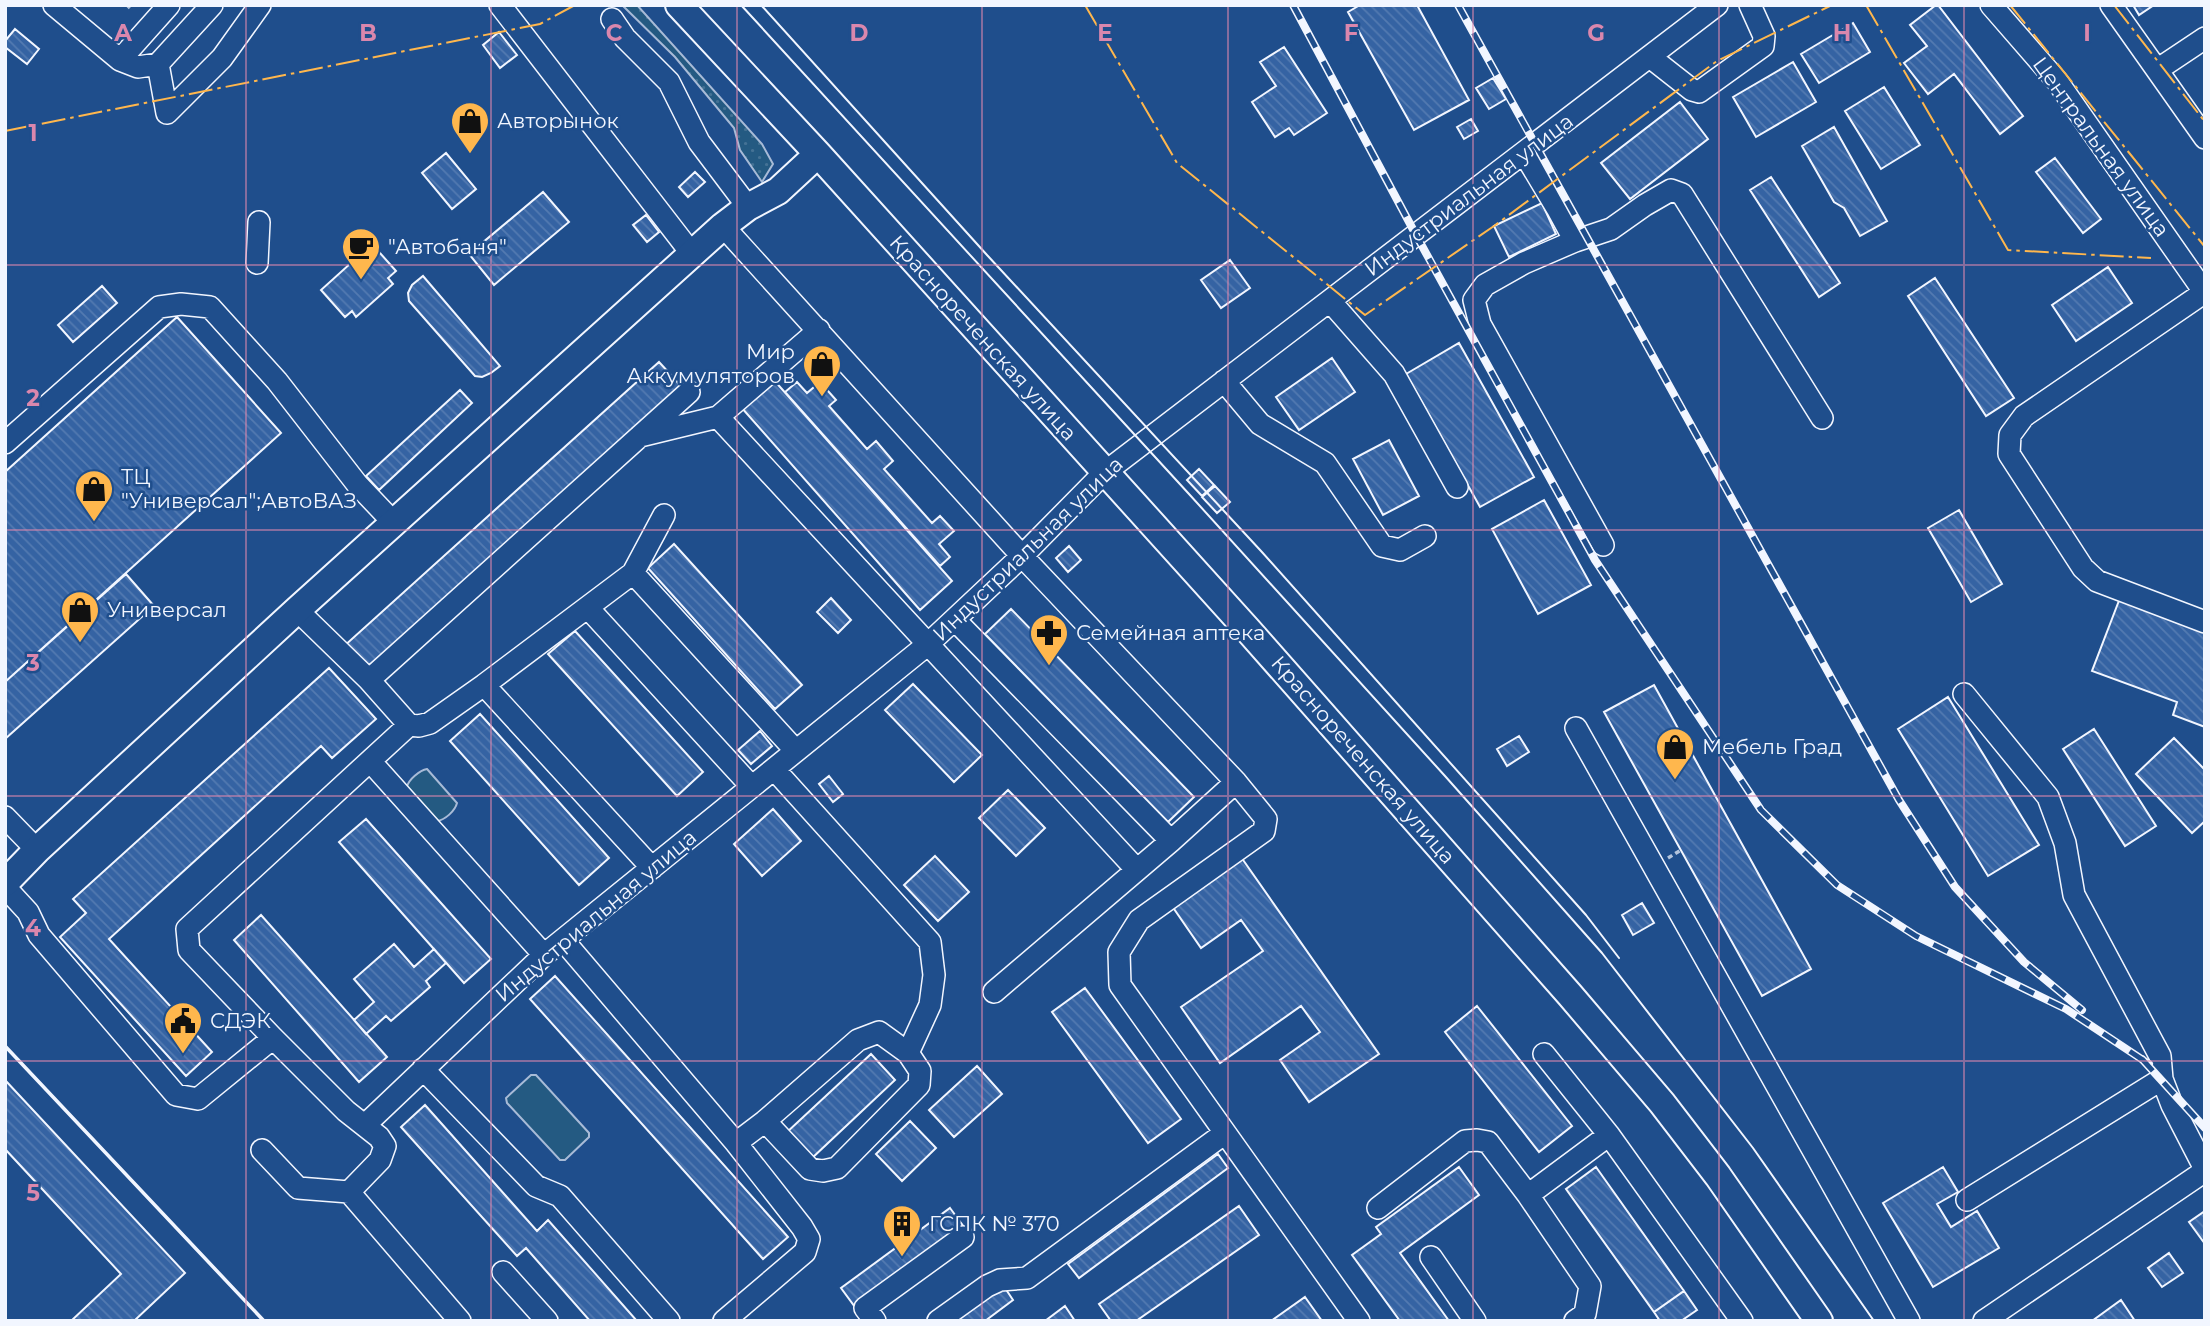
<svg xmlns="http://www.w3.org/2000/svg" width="2210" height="1326" font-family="Montserrat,sans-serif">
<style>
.grass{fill:url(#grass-dots);stroke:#a8bbd7;stroke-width:2}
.garden{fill:#245a82;stroke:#a8bbd7;stroke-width:2}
.building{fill:url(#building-back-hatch);stroke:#f2f6ff;stroke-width:2}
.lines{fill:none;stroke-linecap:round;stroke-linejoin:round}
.minor-casing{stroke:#f2f6ff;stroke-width:24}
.major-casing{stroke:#f2f6ff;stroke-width:30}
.path{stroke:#b3c4dc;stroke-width:3.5;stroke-dasharray:5 3.5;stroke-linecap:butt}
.minor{stroke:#1f4e8c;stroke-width:21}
.major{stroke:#1f4e8c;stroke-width:26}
.tram{stroke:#f2f6ff;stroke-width:2}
.rail-casing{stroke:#f2f6ff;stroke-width:8}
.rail{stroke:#1f4e8c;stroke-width:5;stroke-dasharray:16;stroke-linecap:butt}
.wall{stroke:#f2f6ff;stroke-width:3.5}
.power{stroke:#ffb74d;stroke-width:2;stroke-dasharray:24 5 3.5 5;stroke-linecap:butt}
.grid{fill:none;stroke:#da87ad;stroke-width:2;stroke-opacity:0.55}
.labels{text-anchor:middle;stroke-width:5;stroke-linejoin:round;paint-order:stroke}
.poi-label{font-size:21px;fill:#f2f6ff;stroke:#1f4e8c;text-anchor:start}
.street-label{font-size:21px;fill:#f2f6ff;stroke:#1f4e8c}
.grid-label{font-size:23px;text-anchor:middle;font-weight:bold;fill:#da87ad;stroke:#1f4e8c;stroke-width:5;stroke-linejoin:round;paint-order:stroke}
</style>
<defs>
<pattern id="grass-dots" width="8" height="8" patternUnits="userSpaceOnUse" patternTransform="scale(1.75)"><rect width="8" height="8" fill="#245a82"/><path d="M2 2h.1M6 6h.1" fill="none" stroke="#447295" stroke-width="1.8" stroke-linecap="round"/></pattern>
<pattern id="building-back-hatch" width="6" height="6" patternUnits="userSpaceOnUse" patternTransform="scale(1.75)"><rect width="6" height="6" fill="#3563a3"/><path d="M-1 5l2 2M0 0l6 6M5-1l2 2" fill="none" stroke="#537ab1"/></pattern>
</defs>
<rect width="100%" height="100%" fill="#1f4e8c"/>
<!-- grass -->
<path class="grass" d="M 622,5 L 637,5 L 762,144 L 773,164 L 762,182 L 740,150 L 734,128 L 675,57 Z"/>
<!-- garden -->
<path class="garden" d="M 427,769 L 457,803 C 455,811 445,820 437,821 L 407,787 C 408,780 420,770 427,769 Z
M 531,1075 L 536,1075 L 589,1133 L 589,1137 L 565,1160 L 560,1160 L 507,1103 L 506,1098 Z"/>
<!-- building -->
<path class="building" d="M 1360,5 L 1417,5 L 1469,100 L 1414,130 L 1348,12 Z
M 1936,5 L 1938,5 L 2023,116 L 2000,134 L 1954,74 L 1928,94 L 1904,63 L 1927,46 L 1910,25 Z
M 2133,5 L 2154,5 L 2139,15 Z
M 1853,23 L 1870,52 L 1819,83 L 1801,54 Z
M 15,29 L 39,49 L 27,64 L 5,47 L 5,41 Z
M 499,32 L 517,55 L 500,68 L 483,45 Z
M 1284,47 L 1327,113 L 1294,135 L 1289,128 L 1275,137 L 1252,102 L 1276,86 L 1260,62 Z
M 1793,62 L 1816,102 L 1756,137 L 1733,97 Z
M 1493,78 L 1506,99 L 1489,109 L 1476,88 Z
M 1884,87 L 1920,145 L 1881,169 L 1845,111 Z
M 1680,102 L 1708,139 L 1630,199 L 1601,163 Z
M 1471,119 L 1478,131 L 1464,139 L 1457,127 Z
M 1834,127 L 1887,221 L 1860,236 L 1844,208 L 1834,202 L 1802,146 Z
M 446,153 L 476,189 L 452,209 L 422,173 Z
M 2055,158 L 2101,219 L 2083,233 L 2036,172 Z
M 695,172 L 705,182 L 688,197 L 679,187 Z
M 1771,177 L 1840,283 L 1819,297 L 1750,190 Z
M 543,192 L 569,222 L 494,285 L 469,254 Z
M 1542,203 L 1556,234 L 1509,257 L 1494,226 Z
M 646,215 L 659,232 L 647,242 L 633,225 Z
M 372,244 L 396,271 L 388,278 L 393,284 L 356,317 L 352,311 L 345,317 L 321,290 Z
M 1230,260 L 1250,288 L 1221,308 L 1201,280 Z
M 2108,267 L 2132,303 L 2076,341 L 2052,305 Z
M 423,276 L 500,366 L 491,373 L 482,377 L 475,376 L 409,301 L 408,293 L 412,285 Z
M 1935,278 L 2014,398 L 1986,416 L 1908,296 Z
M 102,286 L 117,303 L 73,342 L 58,325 Z
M 177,317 L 281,433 L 5,682 L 5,472 Z
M 1459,343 L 1534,477 L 1480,507 L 1406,374 Z
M 1332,358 L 1355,392 L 1299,430 L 1276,397 Z
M 659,362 L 682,387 L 366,672 L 343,647 Z
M 773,379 L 952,581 L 920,610 L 741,407 Z
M 797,382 L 807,393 L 820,382 L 836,400 L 829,406 L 867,449 L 876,441 L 893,461 L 884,469 L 932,523 L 940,516 L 954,531 L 939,544 L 950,557 L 940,566 L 785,392 Z
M 460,390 L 472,403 L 379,490 L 366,476 Z
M 1389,440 L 1419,496 L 1383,515 L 1353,459 Z
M 1199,469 L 1214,485 L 1202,496 L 1187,480 Z
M 1215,486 L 1230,502 L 1217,513 L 1202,497 Z
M 1544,500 L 1591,585 L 1538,614 L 1492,529 Z
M 1959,510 L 2002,584 L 1971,602 L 1928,528 Z
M 674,544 L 802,685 L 775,709 L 648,568 Z
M 1069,546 L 1081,560 L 1068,572 L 1056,558 Z
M 126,574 L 154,606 L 5,739 L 5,682 Z
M 831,598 L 851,620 L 838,633 L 817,612 Z
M 2120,598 L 2205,630 L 2205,727 L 2173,715 L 2177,702 L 2092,671 Z
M 1011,609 L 1194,797 L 1168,822 L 985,634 Z
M 575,631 L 703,772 L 677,796 L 548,654 Z
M 329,668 L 376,719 L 332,758 L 321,746 L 109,939 L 212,1052 L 186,1076 L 60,937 L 86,913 L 73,899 Z
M 913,684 L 982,755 L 954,782 L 885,710 Z
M 1654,685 L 1811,969 L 1762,996 L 1604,712 Z
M 1948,697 L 2039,845 L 1988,876 L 1898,729 Z
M 480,714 L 609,858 L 579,885 L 450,741 Z
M 2094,729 L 2156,826 L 2125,846 L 2063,749 Z
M 760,731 L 772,746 L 751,764 L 738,750 Z
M 1519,736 L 1529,752 L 1507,766 L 1497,749 Z
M 2174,738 L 2205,770 L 2205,821 L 2192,833 L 2136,774 Z
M 829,776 L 843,794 L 833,802 L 819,784 Z
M 1008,790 L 1045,828 L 1016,856 L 979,818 Z
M 773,809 L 801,841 L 762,876 L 734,844 Z
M 366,819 L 491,959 L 464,983 L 339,842 Z
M 935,856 L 969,892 L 938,921 L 904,885 Z
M 1241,857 L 1379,1054 L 1309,1102 L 1280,1060 L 1320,1032 L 1301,1006 L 1220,1063 L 1181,1007 L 1263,951 L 1241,920 L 1201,948 L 1172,906 Z
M 1642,903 L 1654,923 L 1633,935 L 1622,915 Z
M 261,915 L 387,1057 L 359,1082 L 234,940 Z
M 394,944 L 414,967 L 434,949 L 446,963 L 426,981 L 430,987 L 391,1021 L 386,1016 L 366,1034 L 354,1020 L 374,1002 L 354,979 Z
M 555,976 L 788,1237 L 763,1259 L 530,999 Z
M 1085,988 L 1181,1119 L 1148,1143 L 1052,1012 Z
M 1477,1006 L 1572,1126 L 1539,1152 L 1445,1032 Z
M 871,1054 L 895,1080 L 811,1159 L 786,1133 Z
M 977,1066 L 1002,1094 L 954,1137 L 929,1110 Z
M 5,1080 L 185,1273 L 134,1321 L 71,1321 L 121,1274 L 5,1149 Z
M 425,1105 L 537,1231 L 548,1220 L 637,1321 L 590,1321 L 526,1248 L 517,1256 L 401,1127 Z
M 910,1121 L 936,1148 L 902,1181 L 876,1154 Z
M 1218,1154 L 1228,1168 L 1079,1278 L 1068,1264 Z
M 1459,1167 L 1479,1195 L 1400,1253 L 1449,1321 L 1400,1321 L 1352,1255 L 1381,1234 L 1376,1227 Z
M 1596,1167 L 1684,1291 L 1654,1312 L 1566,1189 Z
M 1943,1167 L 1958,1192 L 1937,1204 L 1951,1227 L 1977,1211 L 1999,1248 L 1933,1287 L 1883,1203 Z
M 1239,1206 L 1259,1235 L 1136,1321 L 1111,1321 L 1099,1304 Z
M 950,1208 L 964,1227 L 855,1307 L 841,1288 Z
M 2205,1211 L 2205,1244 L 2189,1222 Z
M 2169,1253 L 2183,1273 L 2162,1287 L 2148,1268 Z
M 1003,1285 L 1013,1300 L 985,1321 L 953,1321 Z
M 1684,1291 L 1697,1310 L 1681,1321 L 1660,1321 L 1654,1312 Z
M 1305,1297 L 1322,1321 L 1271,1321 Z
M 2121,1300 L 2135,1321 L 2092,1321 Z
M 1065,1306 L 1075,1321 L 1045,1321 Z"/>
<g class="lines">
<defs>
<path id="minor" d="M 54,5 L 120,60 L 138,67 L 158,64 L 167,113 L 222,58 L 260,5
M 500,5 L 692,254
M 1991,5 L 2057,81 L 2205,293
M 2111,5 L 2157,70
M 612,19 L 625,38 L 669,82 L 699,142 L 748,207
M 2205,38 L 2157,70 L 2205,138
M 1650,57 L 1692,90 L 1699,92 L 1763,46 L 1764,36 L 1750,5
M 120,60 L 169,5
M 158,64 L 212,5
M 1524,153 L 1557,208 L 1575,241 L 1524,263 L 1485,285 L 1474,300 L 1480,324 L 1603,545
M 723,226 L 1022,556 L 1236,782 L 1266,819 L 1264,831 L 1139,920 L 1119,952 L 1120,985 L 1359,1321
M 1575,241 L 1611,229 L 1645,205 L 1671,190 L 1682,194 L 1822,418
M 257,263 L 259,222
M 2205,292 L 2024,416 L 2010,435 L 2009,454 L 2083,568 L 2097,581 L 2205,622
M 1330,301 L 1394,374 L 1457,487
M 1224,381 L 1260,424 L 1325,463 L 1382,546 L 1400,550 L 1425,536
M 718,417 L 819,330
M 640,436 L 718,417 L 1137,870
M 5,443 L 159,307 L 181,304 L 210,307 L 277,381 L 357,484 L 394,523
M 633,573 L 796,751
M 588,608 L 751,786
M 297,610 L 369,680 L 409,725
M 955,620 L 1171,841 L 1236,782
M 369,680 L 689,392
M 484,685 L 652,868
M 1964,694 L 2048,797 L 2065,843 L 2074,895 L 2160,1056 L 2162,1079 L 2172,1105 L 2205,1169
M 1576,728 L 1909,1321
M 370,761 L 544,955
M 5,817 L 37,850
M 5,887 L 28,912 L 39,935 L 176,1095 L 198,1099 L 273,1038
M 563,940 L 736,1143 L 802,1227 L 809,1239 L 805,1252 L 724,1321
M 994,992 L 1171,841
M 1544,1054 L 1609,1135 L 1742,1321
M 423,1069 L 536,1186 L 560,1196 L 669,1321
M 765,1121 L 858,1040 L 879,1032 L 908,1053
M 365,1125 L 544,955 L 927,645 L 1022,556 L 1104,473 L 1717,5
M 736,1143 L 765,1121 L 810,1169 L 823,1171 L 837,1168 L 919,1085 L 920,1071 L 908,1053 L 930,1005 L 934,975 L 930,942 L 774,769
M 262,1150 L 298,1188 L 349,1192 L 460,1321
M 349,1192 L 380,1160 L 385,1146 L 379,1137 L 346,1111 L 273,1038 L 189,950 L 187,929 L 409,725 L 419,726 L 430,723 L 484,685 L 633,573 L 664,515
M 1967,1200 L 2162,1079
M 1378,1208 L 1465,1141 L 1477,1140 L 1488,1142 L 1528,1195
M 1431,1257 L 1475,1321
M 503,1272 L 547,1321
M 875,1321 L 865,1308 L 963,1237
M 938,1321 L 987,1286 L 1000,1280 L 1027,1278 L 1225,1133
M 1575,1321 L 1585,1314 L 1590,1286 L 1528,1195 L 1609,1135
M 1984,1321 L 2205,1171"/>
<path id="major" d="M 679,5 L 818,154 L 1248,630 L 1570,995 L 1662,1103 L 1718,1176 L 1819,1321
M 5,883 L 37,850 L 297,610 L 723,226 L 748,207 L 778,191 L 818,154"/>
</defs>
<!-- minor casing -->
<use href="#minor" class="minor-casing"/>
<!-- major casing -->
<use href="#major" class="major-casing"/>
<!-- path -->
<path class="path" d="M 127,5 L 130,8
M 1668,858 L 1681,850"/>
<!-- minor -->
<use href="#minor" class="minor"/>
<!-- major -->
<use href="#major" class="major"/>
<!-- tram -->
<path class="tram" d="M 741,5 L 1189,494 L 1445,776 L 1602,953 L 1753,1148 L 1874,1321
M 761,5 L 987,255 L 1261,551 L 1586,915 L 1619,958"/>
<defs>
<path id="rail" d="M 1293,5 L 1416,235 L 1595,560 L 1761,810 L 1837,885 L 1916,936 L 2066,1009 L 2149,1064
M 1458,5 L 1899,800 L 1955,887 L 2024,962 L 2082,1010
M 2142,1059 L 2205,1128"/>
</defs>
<!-- rail casing -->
<use href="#rail" class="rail-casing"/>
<!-- rail -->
<use href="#rail" class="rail"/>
<!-- wall -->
<path class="wall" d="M 5,1046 L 264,1321"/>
<!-- power -->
<path class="power" d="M 1085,5 L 1177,163 L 1365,315 L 1494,226 L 1717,61 L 1832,5
M 1866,5 L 2008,250 L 2151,258
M 2010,5 L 2205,247
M 2114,5 L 2205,122
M 5,131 L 540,24 L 575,5"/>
</g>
<!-- grid -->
<path class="grid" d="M 246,5 L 246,1321M 491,5 L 491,1321M 737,5 L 737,1321M 982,5 L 982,1321M 1228,5 L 1228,1321M 1473,5 L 1473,1321M 1719,5 L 1719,1321M 1964,5 L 1964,1321M 5,265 L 2205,265M 5,530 L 2205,530M 5,796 L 2205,796M 5,1061 L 2205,1061"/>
<!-- icons -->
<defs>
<symbol id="shop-pin" viewBox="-11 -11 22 30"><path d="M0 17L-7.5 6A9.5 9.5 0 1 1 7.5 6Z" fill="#ffb74d" stroke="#1f4e8c"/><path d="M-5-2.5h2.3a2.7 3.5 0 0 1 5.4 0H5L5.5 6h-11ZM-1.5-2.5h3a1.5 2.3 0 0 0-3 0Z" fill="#111"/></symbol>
<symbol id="cafe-pin" viewBox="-11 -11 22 30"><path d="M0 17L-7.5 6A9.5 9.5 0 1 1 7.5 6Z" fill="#ffb74d" stroke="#1f4e8c"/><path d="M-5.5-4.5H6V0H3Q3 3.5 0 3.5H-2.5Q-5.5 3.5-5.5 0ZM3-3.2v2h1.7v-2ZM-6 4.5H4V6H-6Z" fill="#111"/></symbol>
<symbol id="pharmacy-pin" viewBox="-11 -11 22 30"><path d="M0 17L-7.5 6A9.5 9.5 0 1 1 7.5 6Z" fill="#ffb74d" stroke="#1f4e8c"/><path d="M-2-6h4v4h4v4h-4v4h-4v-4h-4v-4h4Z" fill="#111"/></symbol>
<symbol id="civic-pin" viewBox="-11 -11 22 30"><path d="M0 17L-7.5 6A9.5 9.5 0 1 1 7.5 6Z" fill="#ffb74d" stroke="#1f4e8c"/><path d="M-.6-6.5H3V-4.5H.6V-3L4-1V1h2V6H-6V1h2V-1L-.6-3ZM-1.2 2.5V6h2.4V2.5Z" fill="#111"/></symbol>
<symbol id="building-pin" viewBox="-11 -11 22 30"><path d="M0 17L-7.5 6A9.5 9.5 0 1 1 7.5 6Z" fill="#ffb74d" stroke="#1f4e8c"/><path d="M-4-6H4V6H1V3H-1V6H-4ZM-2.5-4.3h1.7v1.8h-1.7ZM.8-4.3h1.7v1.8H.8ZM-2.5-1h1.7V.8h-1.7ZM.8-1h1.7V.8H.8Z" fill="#111"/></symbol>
</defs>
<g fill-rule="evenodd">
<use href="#shop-pin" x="448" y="99" width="44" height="60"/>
<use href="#cafe-pin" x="339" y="225" width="44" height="60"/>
<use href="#shop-pin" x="800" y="342" width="44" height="60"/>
<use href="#shop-pin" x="72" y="467" width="44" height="60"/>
<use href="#shop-pin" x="58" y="588" width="44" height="60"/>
<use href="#pharmacy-pin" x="1027" y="611" width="44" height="60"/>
<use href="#shop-pin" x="1653" y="725" width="44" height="60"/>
<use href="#civic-pin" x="161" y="999" width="44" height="60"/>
<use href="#building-pin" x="880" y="1202" width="44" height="60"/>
</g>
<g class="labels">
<!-- poi labels -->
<g class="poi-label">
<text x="497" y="128">Авторынок</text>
<text x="388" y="254">"Автобаня"</text>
<text x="795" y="359" text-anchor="end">Мир<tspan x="795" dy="24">Аккумуляторов</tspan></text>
<text x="121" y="484">ТЦ<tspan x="121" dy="24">"Универсал";АвтоВАЗ</tspan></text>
<text x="107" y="617">Универсал</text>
<text x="1076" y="640">Семейная аптека</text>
<text x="1702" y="754">Мебель Град</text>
<text x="210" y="1028">СДЭК</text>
<text x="929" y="1231">ГСПК № 370</text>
</g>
<!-- street labels -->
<g class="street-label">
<text transform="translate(2101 147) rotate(54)" y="7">Центральная улица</text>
<text transform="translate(1469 195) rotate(-37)" y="7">Индустриальная улица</text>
<text transform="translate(983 338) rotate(48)" y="7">Краснореченская улица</text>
<text transform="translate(1028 549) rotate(-44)" y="7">Индустриальная улица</text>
<text transform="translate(1363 760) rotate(49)" y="7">Краснореченская улица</text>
<text transform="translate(596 916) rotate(-40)" y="7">Индустриальная улица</text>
</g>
</g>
<g class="grid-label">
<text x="123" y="41">A</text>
<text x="368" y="41">B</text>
<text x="614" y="41">C</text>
<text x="859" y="41">D</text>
<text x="1105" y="41">E</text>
<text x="1351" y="41">F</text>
<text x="1596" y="41">G</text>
<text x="1842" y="41">H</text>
<text x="2087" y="41">I</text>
<text x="33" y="141">1</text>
<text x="33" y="406">2</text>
<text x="33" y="671">3</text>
<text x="33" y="936">4</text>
<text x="33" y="1201">5</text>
</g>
<!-- border -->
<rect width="2210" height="1326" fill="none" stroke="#f2f6ff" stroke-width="14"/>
</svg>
